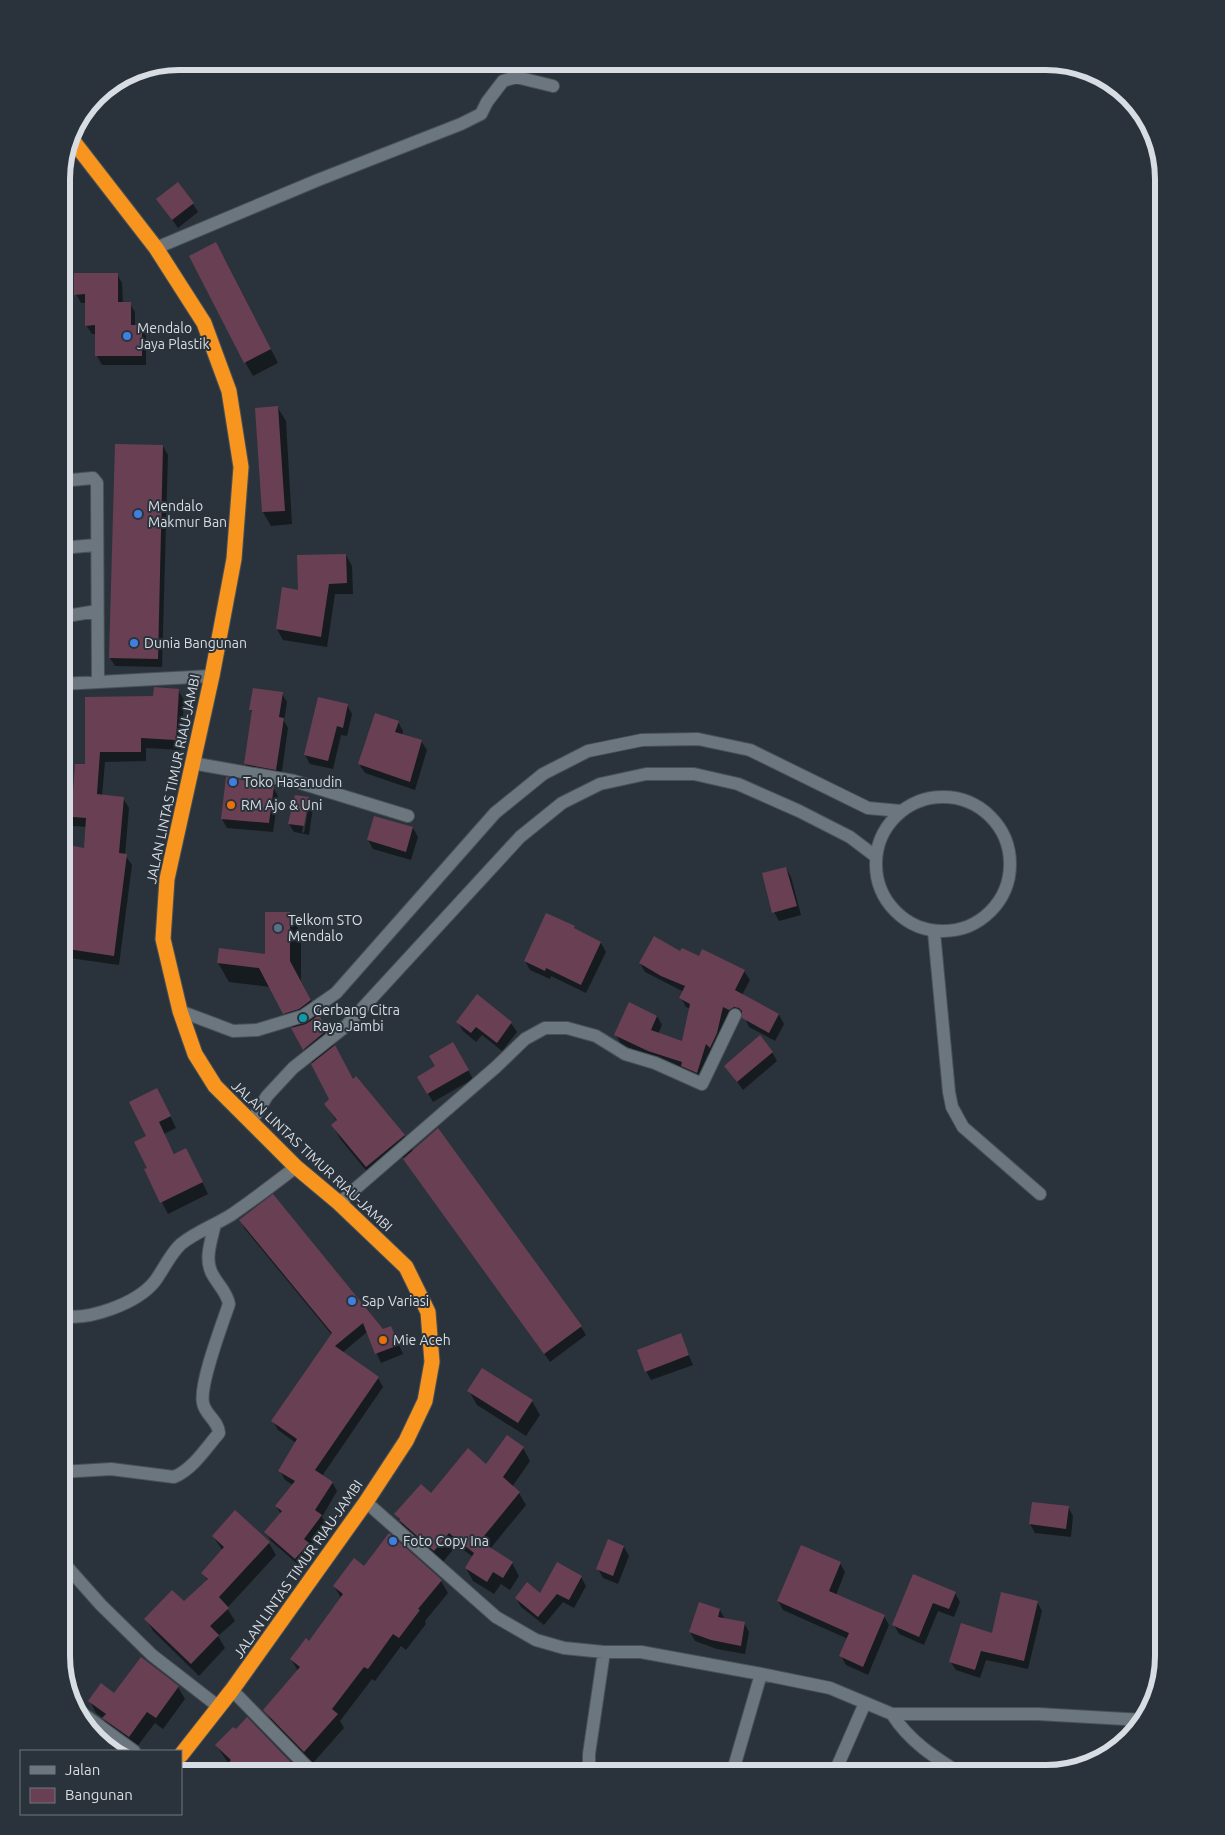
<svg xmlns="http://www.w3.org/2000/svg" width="1225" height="1835" font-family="Ubuntu,sans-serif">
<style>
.shadow{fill:#0007;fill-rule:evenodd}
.building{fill:#694053}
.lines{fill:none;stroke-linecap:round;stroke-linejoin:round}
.minor-casing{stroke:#495158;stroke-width:14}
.highway-casing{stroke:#495158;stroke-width:17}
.minor{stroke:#6b767f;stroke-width:12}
.highway{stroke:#f8951e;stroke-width:15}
.shop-dot{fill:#3f7fe0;stroke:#2a333b;stroke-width:2}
.food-dot{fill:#e8710a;stroke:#2a333b;stroke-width:2}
.service-dot{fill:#5c6f8a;stroke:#2a333b;stroke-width:2}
.culture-dot{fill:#0f9aa8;stroke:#2a333b;stroke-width:2}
.labels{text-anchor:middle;stroke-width:4;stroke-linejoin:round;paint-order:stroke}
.poi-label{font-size:14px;fill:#d7dde2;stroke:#2a333b;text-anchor:start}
.street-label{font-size:14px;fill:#d7dde2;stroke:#2a333b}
.rim{fill:none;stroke:#d7dde2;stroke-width:6}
</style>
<rect width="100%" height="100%" fill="#2a333b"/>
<!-- shadow -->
<path class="shadow" d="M 158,200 L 193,204 L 198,212 L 178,228 Z
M 224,257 L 278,363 L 253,376 L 245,362 Z
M 117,274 L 122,283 L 123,304 L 130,304 L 135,312 L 135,327 L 141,327 L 146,336 L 146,365 L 102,365 L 97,356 L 97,334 L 92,334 L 86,325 L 86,303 L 81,303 L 76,294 Z
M 278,408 L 286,421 L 292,524 L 271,526 L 263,512 Z
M 163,446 L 168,455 L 162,667 L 115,666 L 110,658 Z
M 346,555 L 352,566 L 353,594 L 335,594 L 327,647 L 283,640 L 277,629 L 300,591 Z
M 178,690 L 184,700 L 181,750 L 146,748 L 146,761 L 105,762 L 102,796 L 123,798 L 129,808 L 125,855 L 132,865 L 119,965 L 62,957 L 61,905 L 85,849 L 87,827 L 61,825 L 61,793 L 74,794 L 87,766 L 86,698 L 155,698 Z
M 282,694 L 287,702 L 284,721 L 288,728 L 281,778 L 250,773 L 245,764 L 252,713 L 251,709 Z
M 347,705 L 352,714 L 347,736 L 341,735 L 333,769 L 310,764 L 305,755 Z
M 398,722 L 403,731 L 402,736 L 421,741 L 427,750 L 415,790 L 365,773 L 359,764 Z
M 273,787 L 278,796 L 273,832 L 227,828 L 222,819 Z
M 308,798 L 313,807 L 309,835 L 294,832 L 289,824 ZM 307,804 L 309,804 L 304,833 L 302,832 Z
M 413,828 L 418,837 L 411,860 L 373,849 L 368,840 Z
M 786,868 L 791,877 L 801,915 L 779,921 L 774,912 Z
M 290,914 L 301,933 L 301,981 L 353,1080 L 404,1135 L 413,1151 L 581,1327 L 586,1335 L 550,1362 L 403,1157 L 374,1180 L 341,1140 L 333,1126 L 337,1122 L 325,1104 L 331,1099 L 271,987 L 229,982 L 218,963 L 266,955 Z
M 574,927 L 576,930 L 601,943 L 606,952 L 586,993 L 551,976 L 550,979 L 530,970 L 525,961 Z
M 681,952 L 744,971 L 750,980 L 742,995 L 779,1015 L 784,1024 L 775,1041 L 749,1027 L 744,1016 L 739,1016 L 734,1019 L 728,1015 L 722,1043 L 702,1081 L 621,1044 L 616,1035 L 657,1016 L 662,1025 L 658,1034 L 683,1043 L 690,1009 L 686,1007 L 681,998 L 684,992 L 645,972 L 640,963 Z
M 477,996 L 511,1023 L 517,1032 L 502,1051 L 482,1035 L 476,1042 L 463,1031 L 458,1022 Z
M 453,1044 L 473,1079 L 433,1102 L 419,1078 L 437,1067 Z
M 772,1052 L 777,1061 L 743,1090 L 726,1066 Z
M 163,1101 L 176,1128 L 164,1134 L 175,1155 L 192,1161 L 208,1194 L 168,1214 L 145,1170 L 149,1168 L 147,1137 Z
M 240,1220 L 383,1331 L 391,1327 L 403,1354 L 381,1363 L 367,1332 L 342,1353 L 378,1378 L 383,1387 L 322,1476 L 332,1482 L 337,1491 L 322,1517 L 327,1525 L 310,1547 L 313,1552 L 301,1567 L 271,1541 L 266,1532 L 281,1514 L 276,1506 L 293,1485 L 285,1480 L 280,1471 L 296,1443 L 278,1430 L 273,1421 L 332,1335 L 245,1229 Z
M 680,1335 L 693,1365 L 651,1380 L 646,1371 Z
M 469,1391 L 532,1401 L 540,1415 L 526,1436 L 477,1405 Z
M 523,1448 L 530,1461 L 512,1487 L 519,1493 L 526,1505 L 490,1549 L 512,1563 L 519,1576 L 510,1590 L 501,1584 L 494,1594 L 473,1581 L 466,1568 L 473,1557 L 457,1545 L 442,1563 L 403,1527 L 396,1514 L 487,1466 Z
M 1068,1507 L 1073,1516 L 1071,1537 L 1035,1533 L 1030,1524 Z
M 235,1512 L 269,1543 L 276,1555 L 227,1608 L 235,1621 L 218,1636 L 225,1648 L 199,1676 L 153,1631 L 146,1619 L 184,1603 L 208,1581 L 203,1573 L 223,1551 L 213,1536 Z
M 624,1547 L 629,1556 L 618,1584 L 603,1578 L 598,1569 Z
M 840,1563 L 845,1572 L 836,1595 L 884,1616 L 889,1625 L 868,1675 L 846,1665 L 841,1656 L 848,1639 L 783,1610 L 778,1601 Z
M 364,1568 L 441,1581 L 448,1593 L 425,1621 L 426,1624 L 406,1650 L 401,1646 L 375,1681 L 372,1679 L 340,1721 L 344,1728 L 312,1764 L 272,1723 L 265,1710 L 298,1671 L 291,1659 L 310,1643 L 341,1598 L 334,1586 Z
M 914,1576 L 955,1593 L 960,1602 L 954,1617 L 938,1611 L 924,1645 L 899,1634 L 894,1625 Z
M 581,1577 L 586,1586 L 574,1608 L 563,1602 L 544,1625 L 521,1607 L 516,1598 L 540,1595 Z
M 1037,1602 L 1042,1611 L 1028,1669 L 986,1660 L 980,1678 L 956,1670 L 950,1661 L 993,1635 Z
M 720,1610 L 725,1620 L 744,1623 L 749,1632 L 745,1654 L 717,1649 L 695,1641 L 690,1632 Z
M 141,1659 L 178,1687 L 185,1699 L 163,1729 L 155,1723 L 136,1748 L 110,1730 L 104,1719 L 96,1713 L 90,1701 L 114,1695 Z
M 236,1731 L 300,1774 L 229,1764 L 216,1745 Z"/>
<!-- building -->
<path class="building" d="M 178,182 L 194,203 L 172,220 L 156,199 Z
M 216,242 L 271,349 L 244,363 L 189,256 Z
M 74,273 L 118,273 L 118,302 L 131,302 L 131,325 L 142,325 L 142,356 L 95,356 L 95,325 L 85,326 L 85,294 L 74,295 Z
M 278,406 L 285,511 L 262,512 L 255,408 Z
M 115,444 L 163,445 L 158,659 L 109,658 Z
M 346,554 L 347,583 L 329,584 L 321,637 L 276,629 L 282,587 L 298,590 L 297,555 Z
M 154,687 L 179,689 L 176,740 L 141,738 L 141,752 L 100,752 L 97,794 L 124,797 L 119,853 L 127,854 L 114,956 L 61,948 L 61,895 L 68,845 L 84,848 L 86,818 L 61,816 L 61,791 L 73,792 L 75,764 L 85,764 L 85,697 L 153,696 Z
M 253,688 L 283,692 L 279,717 L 284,718 L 276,770 L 244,764 L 252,710 L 249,710 Z
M 318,697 L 348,704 L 343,728 L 337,726 L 328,761 L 304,755 Z
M 375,713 L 399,721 L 395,732 L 422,740 L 410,782 L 358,764 Z
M 226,777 L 274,786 L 269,823 L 221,819 Z
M 295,795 L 309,797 L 304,826 L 288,824 Z
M 374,816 L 413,827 L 406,852 L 367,840 Z
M 786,867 L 797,906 L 772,913 L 762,873 Z
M 265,912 L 290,912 L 290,961 L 311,1000 L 299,1009 L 283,1014 L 259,968 L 217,963 L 219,948 L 265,954 Z
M 546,913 L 575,926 L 574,928 L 601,942 L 581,985 L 546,968 L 545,971 L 524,961 Z
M 654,936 L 680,951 L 682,948 L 699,956 L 702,949 L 745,970 L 735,990 L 779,1014 L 769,1033 L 742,1018 L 742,1011 L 739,1008 L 734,1007 L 729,1010 L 723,1007 L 717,1033 L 710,1048 L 706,1044 L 697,1073 L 681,1066 L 682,1062 L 648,1051 L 614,1035 L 629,1002 L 657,1016 L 651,1030 L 682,1041 L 690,1004 L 679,998 L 685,986 L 661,976 L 639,963 Z
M 477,994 L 512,1022 L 497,1043 L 476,1027 L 471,1033 L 456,1022 Z
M 319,1015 L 327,1030 L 303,1050 L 291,1028 L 306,1024 Z
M 760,1035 L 773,1052 L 737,1082 L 724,1066 Z
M 453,1042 L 469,1070 L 427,1094 L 417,1077 L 435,1066 L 429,1056 Z
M 335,1045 L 353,1079 L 356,1076 L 405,1135 L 366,1167 L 331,1125 L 337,1120 L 324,1104 L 329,1099 L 311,1064 Z
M 157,1088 L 171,1116 L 159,1122 L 174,1154 L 186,1148 L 203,1182 L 160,1203 L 144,1169 L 147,1168 L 134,1142 L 146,1136 L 129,1102 Z
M 438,1128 L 582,1326 L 544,1354 L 403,1159 Z
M 273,1194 L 383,1329 L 391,1326 L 399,1345 L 375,1354 L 363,1323 L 335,1346 L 379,1377 L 315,1470 L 333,1482 L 315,1510 L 322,1515 L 304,1539 L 309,1543 L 295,1559 L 264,1532 L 282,1511 L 275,1506 L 295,1481 L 278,1471 L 297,1439 L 271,1421 L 332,1333 L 239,1220 Z
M 681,1333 L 689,1355 L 645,1372 L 637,1350 Z
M 482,1368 L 533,1400 L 518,1423 L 467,1391 Z
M 507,1435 L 524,1447 L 503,1477 L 520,1492 L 480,1541 L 513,1562 L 503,1578 L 493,1572 L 487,1582 L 465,1568 L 474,1553 L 449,1533 L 434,1551 L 399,1520 L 400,1519 L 394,1514 L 421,1484 L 431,1493 L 468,1448 L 486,1464 Z
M 1032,1502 L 1069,1506 L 1066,1529 L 1029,1524 Z
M 235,1510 L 270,1542 L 219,1597 L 229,1608 L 210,1626 L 219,1635 L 191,1664 L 144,1619 L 172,1590 L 184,1601 L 208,1579 L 201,1573 L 224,1547 L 212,1536 Z
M 389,1533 L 442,1580 L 418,1609 L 420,1610 L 399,1638 L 393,1634 L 368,1669 L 364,1667 L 332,1709 L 338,1714 L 304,1752 L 263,1710 L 300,1667 L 290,1659 L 306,1638 L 309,1641 L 343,1594 L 333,1586 L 354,1558 L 364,1566 Z
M 608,1539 L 624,1546 L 613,1576 L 596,1569 Z
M 801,1545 L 841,1562 L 829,1591 L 885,1615 L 863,1667 L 839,1656 L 849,1633 L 777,1601 Z
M 557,1562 L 582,1576 L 569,1600 L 557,1594 L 538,1617 L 515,1598 L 527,1582 L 540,1593 Z
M 913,1574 L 956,1592 L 949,1609 L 933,1603 L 919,1637 L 892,1625 Z
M 1001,1592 L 1038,1601 L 1024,1661 L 981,1651 L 975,1670 L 949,1662 L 961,1623 L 992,1633 Z
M 699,1602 L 720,1609 L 718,1617 L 745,1622 L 741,1646 L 711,1640 L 689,1632 Z
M 141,1657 L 179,1686 L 156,1718 L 147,1712 L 129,1737 L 102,1718 L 106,1714 L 88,1701 L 101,1683 L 114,1693 Z
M 247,1717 L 302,1774 L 219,1774 L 231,1760 L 215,1745 L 233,1727 L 236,1729 Z
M 90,1729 L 119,1750 L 118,1751 L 111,1751 Z"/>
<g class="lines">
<defs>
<path id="minor" d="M 156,248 L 318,180 L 461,124 L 481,114 L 487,102 L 503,81 L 516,77 L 553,86
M 61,481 L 93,478 L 97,483 L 98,682
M 61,548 L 96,545
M 61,617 L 97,611
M 61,684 L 212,676
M 192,763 L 294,781 L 408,816
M876 864a67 67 0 1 1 134 0a67 67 0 1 1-134 0Z
M 934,932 L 949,1092 L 952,1107 L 963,1127 L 1040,1194
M 180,1011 L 233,1031 L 257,1030 L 303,1016 L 336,993 L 495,813 L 543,774 L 588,751 L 642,740 L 698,739 L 750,750 L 868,808 L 901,811
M 251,1122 L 267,1096 L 293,1068 L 346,1026 L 520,837 L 562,803 L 600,784 L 646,774 L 694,774 L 738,784 L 799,811 L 850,837 L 875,856
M 339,1203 L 496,1067 L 525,1039 L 545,1028 L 567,1028 L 596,1036 L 625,1054 L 655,1063 L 702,1084 L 735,1015
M 61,1315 C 87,1322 138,1303 155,1281 C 164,1269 170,1254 181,1244 C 196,1232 215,1225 231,1215 C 253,1200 275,1183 296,1167
M 61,1472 L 111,1469 L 174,1477 C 193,1469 206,1448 219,1433 C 218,1420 205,1415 203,1403 C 199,1384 222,1325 229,1304 C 227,1293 220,1287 214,1277 C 203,1261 211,1242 215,1224
M 366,1502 L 496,1617 L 536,1640 L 564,1648 L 604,1652 L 641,1652 L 761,1674 L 830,1688 L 892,1714 L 1038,1714 L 1143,1720
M 61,1560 L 101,1605 L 152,1655 L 219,1707
M 232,1690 L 314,1774
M 75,1708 L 134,1751
M 892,1714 C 909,1741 934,1757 961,1774
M 589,1774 L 589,1754 L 604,1652
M 732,1774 L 761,1674
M 834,1774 L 865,1703"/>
<path id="highway" d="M 70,137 L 156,248 L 204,323 L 229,391 L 241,467 L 234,559 L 212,676 L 167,879 L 163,939 L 180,1011 L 195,1054 L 215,1086 L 296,1167 L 339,1203 L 406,1267 L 428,1312 L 432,1362 L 425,1401 L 406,1441 L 366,1502 L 232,1690 L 181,1755"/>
</defs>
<!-- minor casing -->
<use href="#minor" class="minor-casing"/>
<!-- highway casing -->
<use href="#highway" class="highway-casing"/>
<!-- minor -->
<use href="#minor" class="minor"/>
<!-- highway -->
<use href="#highway" class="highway"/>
</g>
<!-- markers -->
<g class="shop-dot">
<circle cx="127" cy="336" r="5"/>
<circle cx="138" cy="514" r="5"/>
<circle cx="134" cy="643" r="5"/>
<circle cx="233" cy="782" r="5"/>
<circle cx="352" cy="1301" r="5"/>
<circle cx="393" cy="1541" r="5"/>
</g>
<g class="food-dot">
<circle cx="231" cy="805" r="5"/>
<circle cx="383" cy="1340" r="5"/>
</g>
<circle class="service-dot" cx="278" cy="928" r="5"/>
<circle class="culture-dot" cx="303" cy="1018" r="5"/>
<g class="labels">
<!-- poi labels -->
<g class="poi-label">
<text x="137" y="333">Mendalo<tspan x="137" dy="16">Jaya Plastik</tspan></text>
<text x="148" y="511">Mendalo<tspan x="148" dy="16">Makmur Ban</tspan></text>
<text x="144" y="648">Dunia Bangunan</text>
<text x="243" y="787">Toko Hasanudin</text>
<text x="241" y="810">RM Ajo &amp; Uni</text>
<text x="288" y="925">Telkom STO<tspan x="288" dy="16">Mendalo</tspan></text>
<text x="313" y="1015">Gerbang Citra<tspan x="313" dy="16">Raya Jambi</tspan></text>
<text x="362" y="1306">Sap Variasi</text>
<text x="393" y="1345">Mie Aceh</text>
<text x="403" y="1546">Foto Copy Ina</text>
</g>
<!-- street labels -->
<g class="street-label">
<text transform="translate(173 779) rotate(-78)" y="5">JALAN LINTAS TIMUR RIAU-JAMBI</text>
<text transform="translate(312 1156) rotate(43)" y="5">JALAN LINTAS TIMUR RIAU-JAMBI</text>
<text transform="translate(298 1569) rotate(-55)" y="5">JALAN LINTAS TIMUR RIAU-JAMBI</text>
</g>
</g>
<!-- crop -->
<path d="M0 0H1225V1835H0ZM179 70H1046A109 109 0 0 1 1155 179V1656A109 109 0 0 1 1046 1765H179A109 109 0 0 1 70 1656V179A109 109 0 0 1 179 70Z" fill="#2a333b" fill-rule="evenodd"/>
<path class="rim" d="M179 70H1046A109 109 0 0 1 1155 179V1656A109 109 0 0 1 1046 1765H179A109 109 0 0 1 70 1656V179A109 109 0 0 1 179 70Z"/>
<!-- legend -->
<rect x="20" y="1750" width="162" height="65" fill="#2a333b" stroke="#6f777e"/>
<rect x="30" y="1766" width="25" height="8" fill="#6b767f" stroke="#6f777e"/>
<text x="65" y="1775" font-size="15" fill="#d7dde2">Jalan</text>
<rect x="30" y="1788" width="25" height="15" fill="#694053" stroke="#6f777e"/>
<text x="65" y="1800" font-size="15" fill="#d7dde2">Bangunan</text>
</svg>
